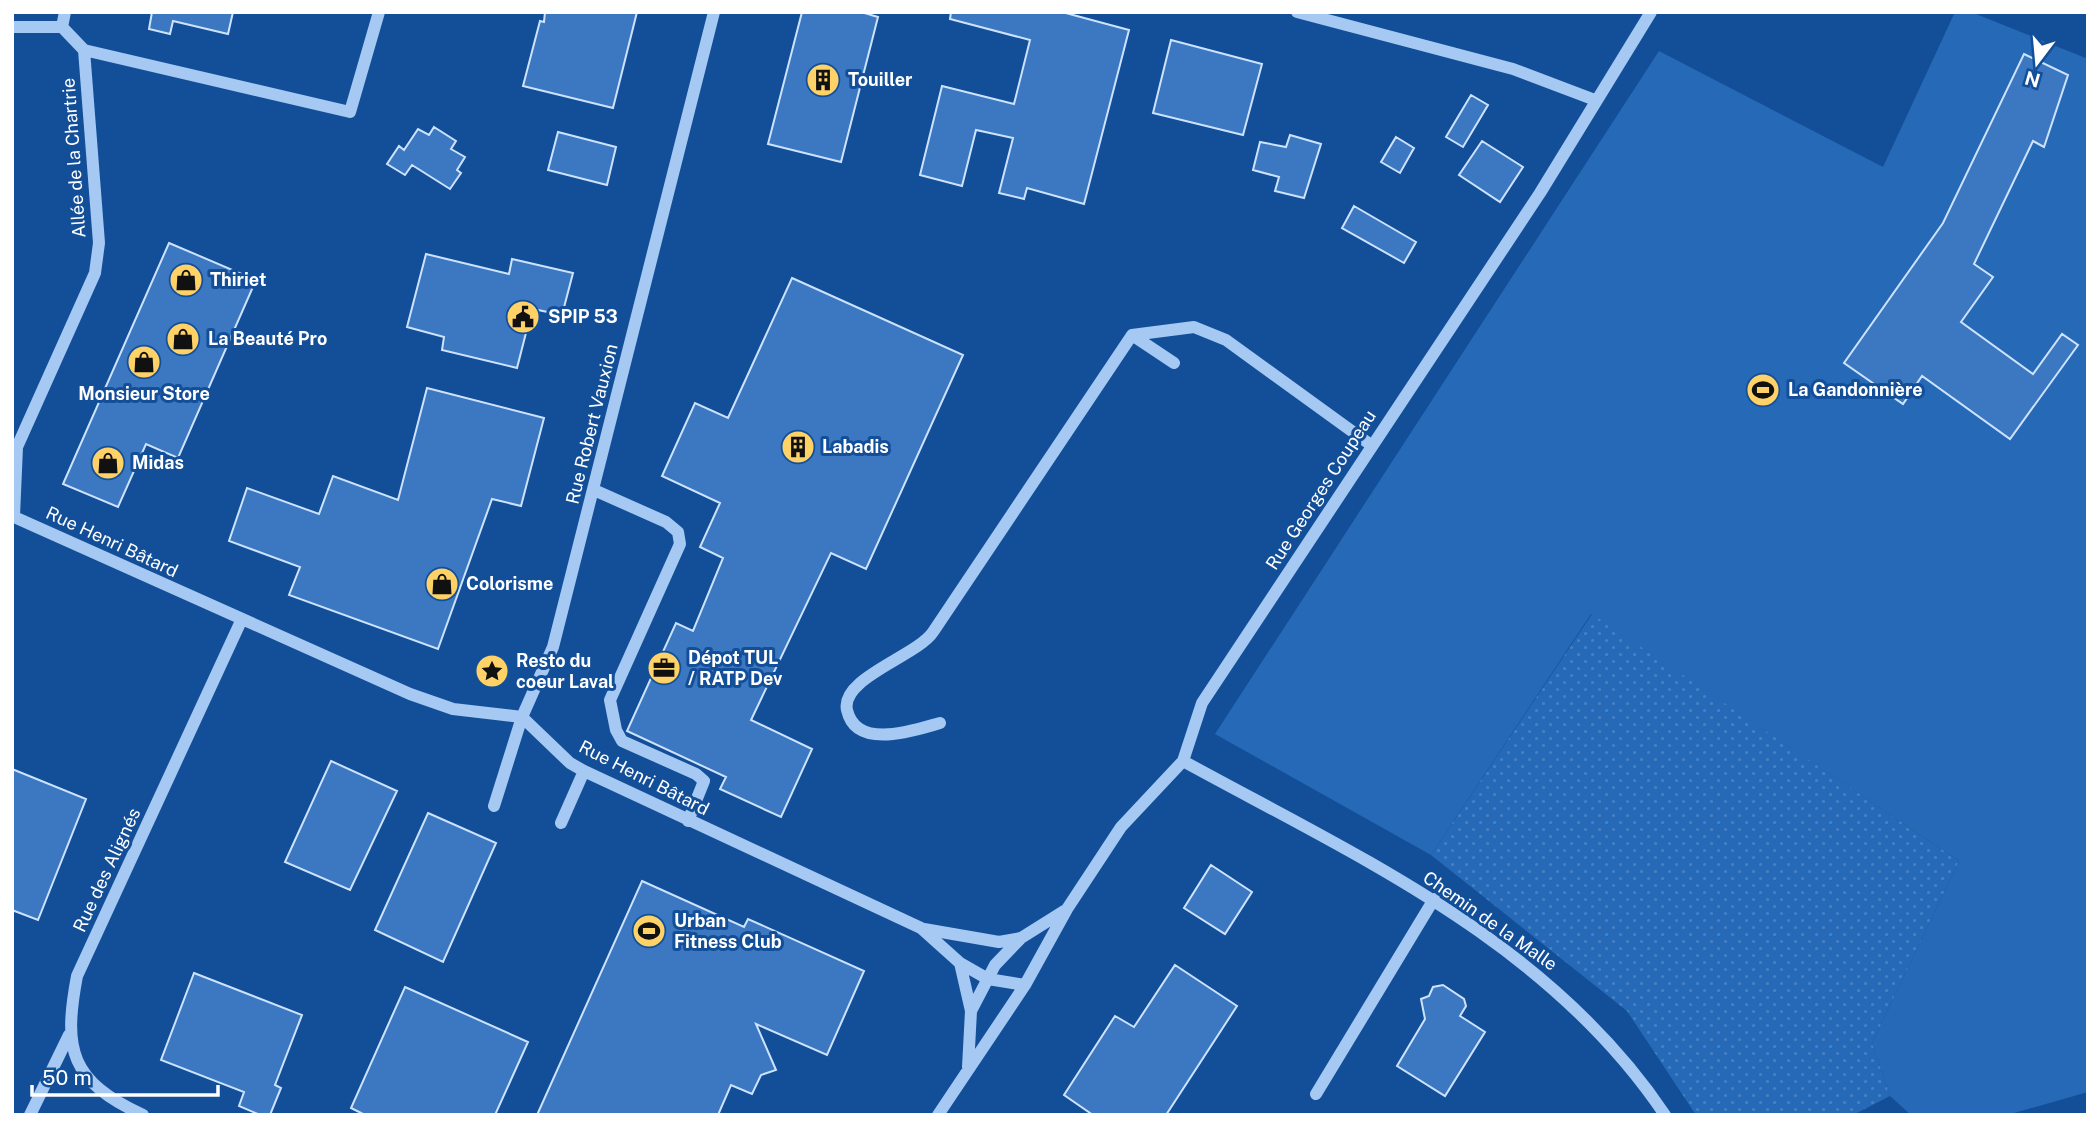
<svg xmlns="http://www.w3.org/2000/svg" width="2100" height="1127" font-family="'Public Sans',sans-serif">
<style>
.grass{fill:#2669b7}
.garden{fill:url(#garden-dots)}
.building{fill:#3c78c1;stroke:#cde3fd;stroke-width:2}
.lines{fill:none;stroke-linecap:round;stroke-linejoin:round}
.minor{stroke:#a5c9f3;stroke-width:12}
.labels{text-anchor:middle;stroke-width:6;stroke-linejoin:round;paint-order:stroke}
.poi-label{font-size:18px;font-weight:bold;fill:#fff;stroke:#134f99;text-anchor:start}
.street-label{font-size:18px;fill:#fff;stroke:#134f99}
</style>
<defs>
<pattern id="garden-dots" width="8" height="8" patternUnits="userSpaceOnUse" patternTransform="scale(1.75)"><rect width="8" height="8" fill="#2669b7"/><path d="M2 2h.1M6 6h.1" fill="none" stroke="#4780c2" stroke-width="1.8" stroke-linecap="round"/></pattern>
</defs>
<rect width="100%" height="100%" fill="#134f99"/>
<!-- grass -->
<path class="grass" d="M 1955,12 L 1971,12 L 2088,59 L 2088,1092 L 2007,1115 L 1911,1115 L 1890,1096 L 1872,1043 L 1959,861 L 1591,614 L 1431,855 L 1215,734 L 1659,51 L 1883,167 Z"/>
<!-- garden -->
<path class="garden" d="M 1592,614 L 1959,861 L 1872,1043 L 1890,1096 L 1853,1115 L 1696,1115 L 1627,1011 L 1431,855 Z"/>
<!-- building -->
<path class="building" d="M 152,12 L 233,12 L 228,34 L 173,21 L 170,34 L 149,29 Z
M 545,12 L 637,12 L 613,108 L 523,86 L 540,21 L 544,22 Z
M 802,12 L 861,12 L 878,17 L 841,162 L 768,144 Z
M 951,12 L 1062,12 L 1129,30 L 1084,204 L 1027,188 L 1024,199 L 999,193 L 1013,138 L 976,130 L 962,186 L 920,175 L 942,86 L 1014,104 L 1030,40 L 950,19 Z
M 1171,40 L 1262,64 L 1243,135 L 1153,113 Z
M 2024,54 L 2068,75 L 2044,147 L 2033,141 L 1974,264 L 1993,277 L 1961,322 L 2033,374 L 2062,334 L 2078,345 L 2010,439 L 1922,376 L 1903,404 L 1844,363 L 1943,223 Z
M 1471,95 L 1488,105 L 1463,147 L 1446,137 Z
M 434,127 L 456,141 L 451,149 L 465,157 L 457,170 L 461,173 L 450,189 L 412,165 L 405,175 L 387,164 L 399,146 L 404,150 L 418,129 L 429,135 Z
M 558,132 L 616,147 L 607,185 L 548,170 Z
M 1290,135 L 1321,144 L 1304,198 L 1275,191 L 1279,177 L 1253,170 L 1260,142 L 1286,147 Z
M 1396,137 L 1414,148 L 1400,173 L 1381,162 Z
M 1482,141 L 1523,167 L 1500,202 L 1459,175 Z
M 1354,206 L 1416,242 L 1404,263 L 1342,228 Z
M 169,243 L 256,280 L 178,458 L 146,444 L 118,507 L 63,484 Z
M 426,254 L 509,274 L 512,259 L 573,273 L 562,315 L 538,310 L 535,326 L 528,325 L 517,368 L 442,350 L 444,337 L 407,327 Z
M 792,278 L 963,355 L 866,569 L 831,553 L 751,720 L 812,749 L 781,817 L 720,789 L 726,777 L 627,731 L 676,623 L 693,631 L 723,558 L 700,547 L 720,503 L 662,476 L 695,403 L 728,418 Z
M 427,388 L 544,418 L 521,506 L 492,499 L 438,649 L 289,595 L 300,567 L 229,541 L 247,488 L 319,514 L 333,476 L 398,500 Z
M 331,761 L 397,791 L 350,890 L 285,862 Z
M 12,769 L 86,799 L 38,920 L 12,910 Z
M 428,813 L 496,843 L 443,962 L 375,930 Z
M 1211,865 L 1252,892 L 1225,934 L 1184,908 Z
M 642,881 L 744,927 L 748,919 L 864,971 L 827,1055 L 756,1024 L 776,1070 L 761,1075 L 752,1094 L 731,1085 L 718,1115 L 537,1115 Z
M 1175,965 L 1237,1006 L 1166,1115 L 1093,1115 L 1064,1095 L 1115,1016 L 1134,1027 Z
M 194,973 L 302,1015 L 275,1085 L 281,1088 L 270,1115 L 260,1115 L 239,1106 L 244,1092 L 161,1060 Z
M 1443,985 L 1464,999 L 1466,1006 L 1460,1016 L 1485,1032 L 1445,1096 L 1397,1066 L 1425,1019 L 1421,999 L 1429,996 L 1433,987 Z
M 405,987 L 528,1042 L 495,1115 L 365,1115 L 351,1108 Z"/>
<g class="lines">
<!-- minor -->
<path class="minor" d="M 1297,12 L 1513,69 L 1595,100
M 12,27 L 62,27 L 84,50 L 99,243 L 95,273 L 17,447 L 12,451
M 62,27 L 65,12
M 84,50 L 350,112 L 379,12
M 1132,335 L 1174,363
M 594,490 L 666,522 L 678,532 L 680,544 L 610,700 L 616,730 L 622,741 L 696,774 L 704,781 L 688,821
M 12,516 L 410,694 L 453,709 L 522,717 L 570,763 L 584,771 L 921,928 L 960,963 L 988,979 L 1025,985
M 14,516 L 17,447
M 940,723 C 915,730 856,751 847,710 C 840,678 917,656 933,632 C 999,533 1065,434 1132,335 L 1194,327 L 1226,340 L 1371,445
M 1183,761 C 1360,858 1549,942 1665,1115
M 494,806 L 522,717 L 553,647 L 714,12
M 561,823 L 584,771
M 924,929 L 999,942 L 1021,938 L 1064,911
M 960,963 L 971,1011 L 968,1067
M 971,1011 L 995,965 L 1020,939
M 1316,1094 L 1434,899
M 30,1115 L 69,1035
M 143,1115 C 70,1081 63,1050 77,976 L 241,621
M 938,1115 L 1025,985 L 1067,909 L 1121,827 L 1183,761 L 1202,703 L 1540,193 L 1651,12"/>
</g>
<!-- icons -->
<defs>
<symbol id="building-disc" viewBox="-11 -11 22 22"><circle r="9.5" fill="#ffd267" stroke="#134f99"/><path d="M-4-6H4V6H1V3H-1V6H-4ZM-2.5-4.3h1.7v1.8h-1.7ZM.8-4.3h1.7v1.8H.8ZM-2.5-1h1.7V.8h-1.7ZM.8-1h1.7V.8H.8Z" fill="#111"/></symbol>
<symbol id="shop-disc" viewBox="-11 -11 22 22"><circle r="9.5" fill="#ffd267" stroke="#134f99"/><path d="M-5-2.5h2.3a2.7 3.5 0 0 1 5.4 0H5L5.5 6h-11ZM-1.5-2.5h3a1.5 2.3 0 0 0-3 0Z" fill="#111"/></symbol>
<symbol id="civic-disc" viewBox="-11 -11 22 22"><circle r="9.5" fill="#ffd267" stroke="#134f99"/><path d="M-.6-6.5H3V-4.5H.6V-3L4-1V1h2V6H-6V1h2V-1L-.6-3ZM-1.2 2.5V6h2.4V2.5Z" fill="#111"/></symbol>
<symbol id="stadium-disc" viewBox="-11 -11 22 22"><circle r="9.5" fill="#ffd267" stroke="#134f99"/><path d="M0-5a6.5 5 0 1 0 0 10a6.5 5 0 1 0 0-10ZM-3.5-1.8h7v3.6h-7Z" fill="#111"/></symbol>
<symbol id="office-disc" viewBox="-11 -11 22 22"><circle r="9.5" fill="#ffd267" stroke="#134f99"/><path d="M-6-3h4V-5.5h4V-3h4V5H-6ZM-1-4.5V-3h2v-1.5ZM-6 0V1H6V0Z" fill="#111"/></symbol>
<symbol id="sight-disc" viewBox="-11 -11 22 22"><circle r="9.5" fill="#ffd267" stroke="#134f99"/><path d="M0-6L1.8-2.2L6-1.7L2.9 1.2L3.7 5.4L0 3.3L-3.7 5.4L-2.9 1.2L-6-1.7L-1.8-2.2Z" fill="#111"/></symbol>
</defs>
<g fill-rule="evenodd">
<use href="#building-disc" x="804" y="61" width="38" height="38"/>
<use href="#shop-disc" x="167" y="261" width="38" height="38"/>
<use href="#civic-disc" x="504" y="298" width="38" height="38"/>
<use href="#shop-disc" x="164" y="320" width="38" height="38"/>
<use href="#shop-disc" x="125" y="343" width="38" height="38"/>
<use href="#stadium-disc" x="1744" y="371" width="38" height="38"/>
<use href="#building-disc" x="779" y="428" width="38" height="38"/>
<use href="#shop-disc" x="89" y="444" width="38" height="38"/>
<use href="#shop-disc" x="423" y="565" width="38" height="38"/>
<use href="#office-disc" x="645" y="649" width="38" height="38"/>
<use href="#sight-disc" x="473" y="652" width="38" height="38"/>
<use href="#stadium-disc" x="630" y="912" width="38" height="38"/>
</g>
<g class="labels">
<!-- poi labels -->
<g class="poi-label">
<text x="848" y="86">Touiller</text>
<text x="210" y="286">Thiriet</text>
<text x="548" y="323">SPIP 53</text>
<text x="208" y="345">La Beauté Pro</text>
<text x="1788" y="396">La Gandonnière</text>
<text x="144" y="400" text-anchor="middle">Monsieur Store</text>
<text x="822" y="453">Labadis</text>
<text x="132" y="469">Midas</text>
<text x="466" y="590">Colorisme</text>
<text x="688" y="664">Dépot TUL<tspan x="688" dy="21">/ RATP Dev</tspan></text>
<text x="516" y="667">Resto du<tspan x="516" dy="21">coeur Laval</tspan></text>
<text x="674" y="927">Urban<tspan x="674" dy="21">Fitness Club</tspan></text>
</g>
<!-- street labels -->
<g class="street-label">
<text transform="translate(74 158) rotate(-94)" y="6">Allée de la Chartrie</text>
<text transform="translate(592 424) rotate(-76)" y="6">Rue Robert Vauxion</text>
<text transform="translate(1321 490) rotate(-57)" y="6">Rue Georges Coupeau</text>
<text transform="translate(112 542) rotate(25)" y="6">Rue Henri Bâtard</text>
<text transform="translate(644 778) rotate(27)" y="6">Rue Henri Bâtard</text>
<text transform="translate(107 870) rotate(-65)" y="6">Rue des Alignés</text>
<text transform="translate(1490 921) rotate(35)" y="6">Chemin de la Malle</text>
</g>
</g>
<!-- border -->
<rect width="2100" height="1127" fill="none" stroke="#ffffff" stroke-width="28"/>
<!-- north arrow -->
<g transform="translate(2037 63) rotate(196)" stroke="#134f99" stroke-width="5" paint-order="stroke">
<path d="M0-5L12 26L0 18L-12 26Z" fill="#ffffff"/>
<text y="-10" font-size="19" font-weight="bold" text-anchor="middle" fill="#ffffff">N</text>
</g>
<!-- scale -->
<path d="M32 1085v10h186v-10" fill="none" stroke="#ffffff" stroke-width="3.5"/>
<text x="42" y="1085" font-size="21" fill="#ffffff" stroke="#134f99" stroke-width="5" paint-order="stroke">50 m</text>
</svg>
